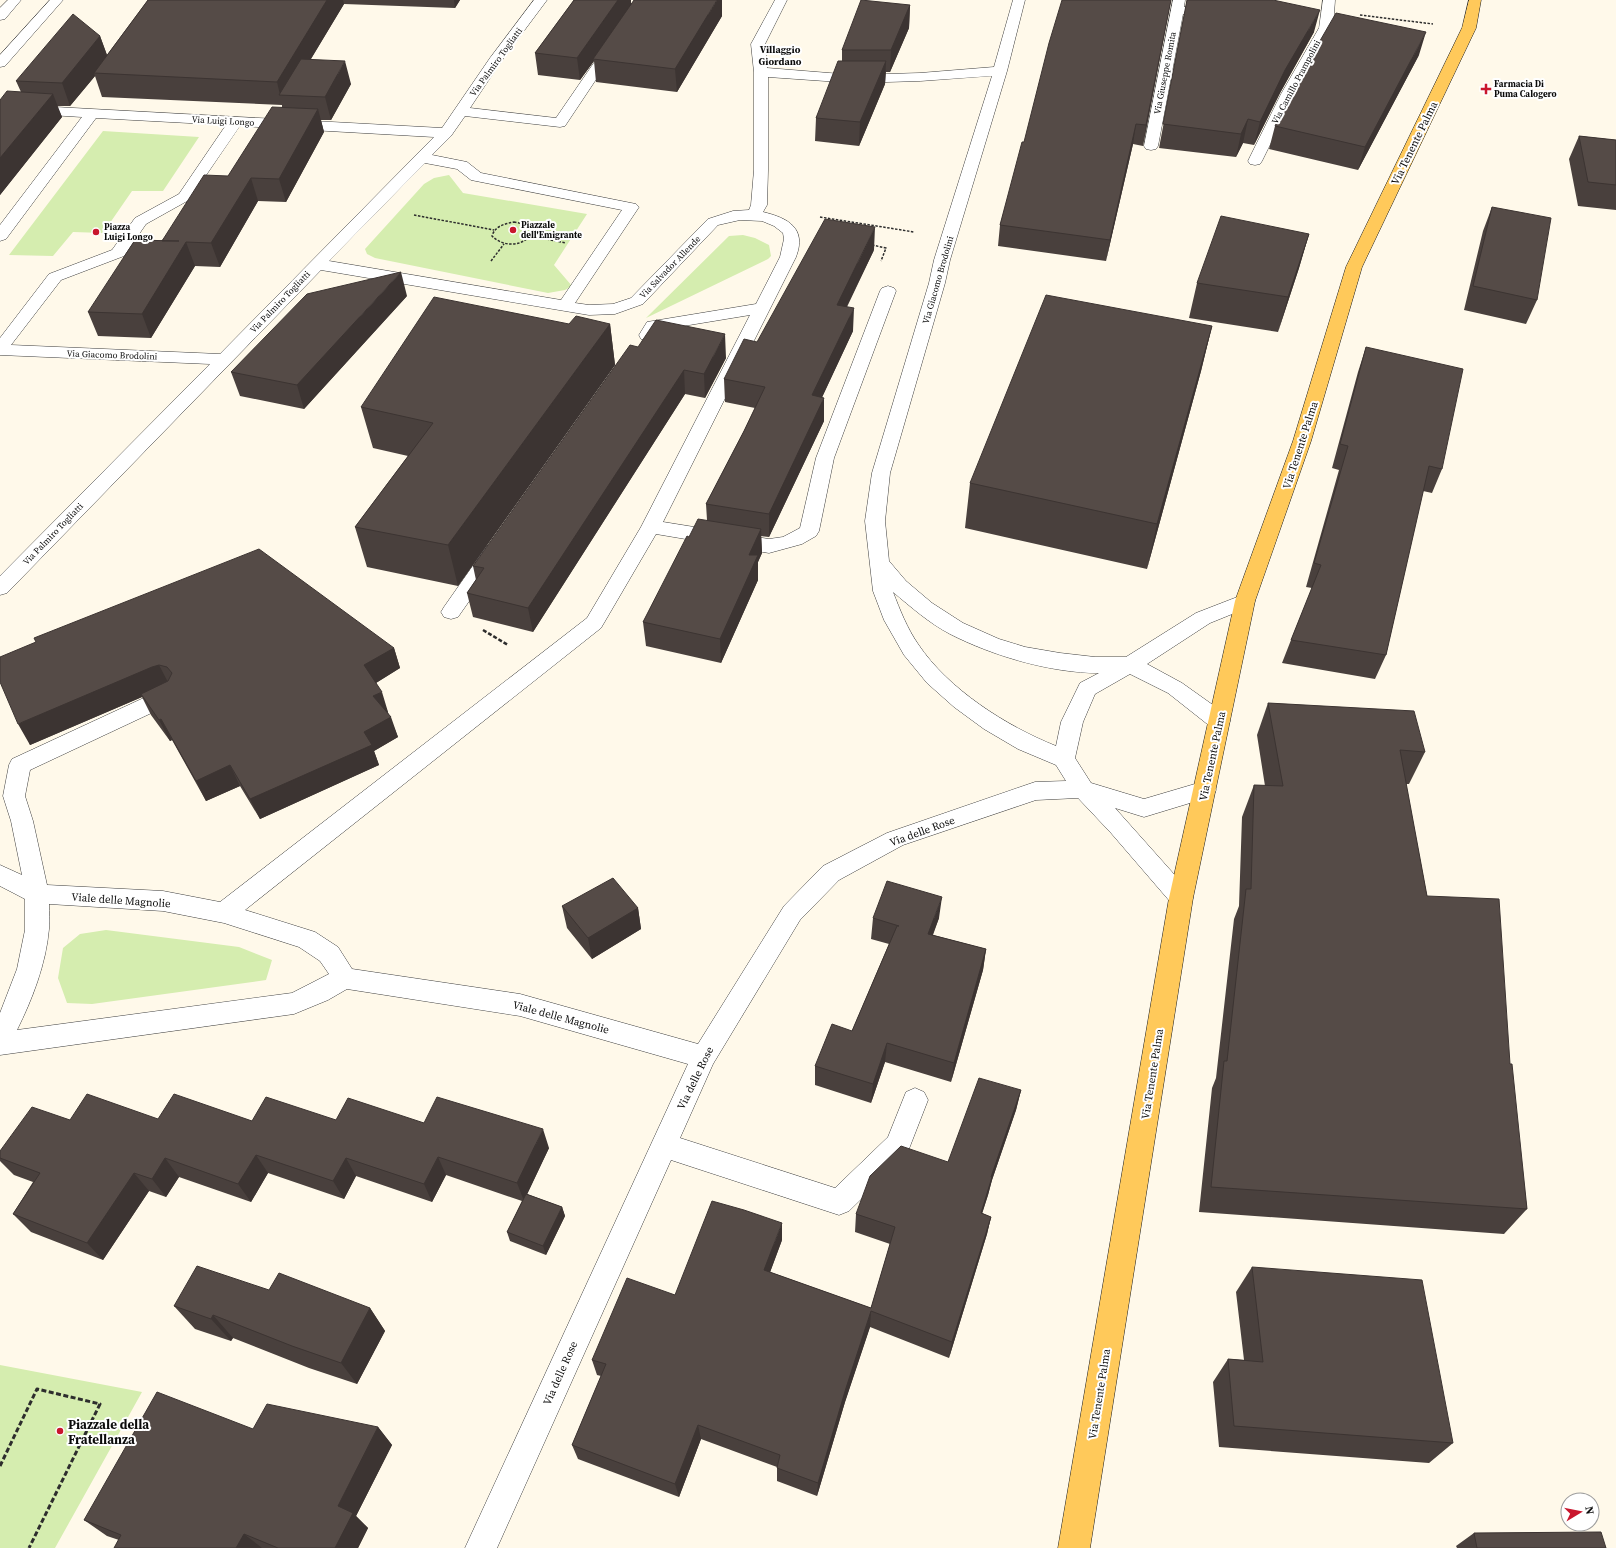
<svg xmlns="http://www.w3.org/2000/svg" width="1616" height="1548" font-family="'Source Serif 4',serif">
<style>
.green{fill:#d5edaf}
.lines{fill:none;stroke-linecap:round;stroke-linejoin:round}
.minor-casing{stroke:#3e3e3e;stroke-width:1}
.major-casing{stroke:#1c1c1c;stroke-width:1}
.path-far2{stroke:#2d2d2d;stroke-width:1.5;stroke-dasharray:2.5 1.5;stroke-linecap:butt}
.path-far1{stroke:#2d2d2d;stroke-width:2.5;stroke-dasharray:4 2;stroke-linecap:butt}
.path{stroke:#2d2d2d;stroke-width:3;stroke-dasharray:5 2.5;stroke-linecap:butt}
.minor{fill:#fff;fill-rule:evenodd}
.major{fill:#ffc95a;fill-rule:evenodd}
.wall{fill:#49403d}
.shaded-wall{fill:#3c3432}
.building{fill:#554b47;stroke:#3c3432}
.poi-dot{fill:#c9162d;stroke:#fff;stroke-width:1.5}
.labels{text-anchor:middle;stroke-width:4;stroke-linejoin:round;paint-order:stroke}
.far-street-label{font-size:9px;fill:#0b0b0b;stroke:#fff}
.far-poi-label{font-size:9px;font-weight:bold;fill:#0b0b0b;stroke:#fff;text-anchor:start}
.far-neighbourhood-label{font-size:10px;font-weight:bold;fill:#0b0b0b;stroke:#fff}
.street-label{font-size:11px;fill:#0b0b0b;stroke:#fff}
.near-poi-label{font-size:13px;font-weight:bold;fill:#0b0b0b;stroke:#fff;text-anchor:start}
</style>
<rect width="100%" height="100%" fill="#fff9ea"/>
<!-- green -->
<path class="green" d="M 103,131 L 199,137 L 163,191 L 132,191 L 103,233 L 73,232 L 53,256 L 9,255 Z
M 449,175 L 463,193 L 587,214 L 554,265 L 572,286 L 565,290 L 548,293 L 375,258 L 367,254 L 365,249 L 424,184 L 434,178 Z
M 743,235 L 755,238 L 769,245 L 771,256 L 768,259 L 646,318 L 729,236 Z
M 106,930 L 239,947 L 272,960 L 266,980 L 92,1004 L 67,1003 L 58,978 L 63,948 L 80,934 Z
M 0,1365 L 142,1392 L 55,1548 L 0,1548 Z"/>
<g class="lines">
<defs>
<path id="minor" d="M 8,0 L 21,0 L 5,19 L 0,20 L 0,8 Z
M 50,0 L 63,0 L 5,66 L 0,67 L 0,55 Z
M 534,0 L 547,0 L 500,63 L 470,108 L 556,118 L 637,0 L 649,0 L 565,126 L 560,127 L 465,116 L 451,136 L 432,155 L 467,162 L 481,173 L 636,204 L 639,207 L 575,303 L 589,305 L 613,304 L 631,298 L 708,219 L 733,211 L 749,210 L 751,205 L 754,170 L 754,72 L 751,44 L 775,0 L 787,0 L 765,44 L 767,68 L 854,75 L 920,73 L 994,67 L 1013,0 L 1025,0 L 1007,71 L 950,260 L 945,283 L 890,473 L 885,521 L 889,561 L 906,581 L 932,603 L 963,623 L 999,639 L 1025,647 L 1060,653 L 1095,657 L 1126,657 L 1196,613 L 1245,594 L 1252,596 L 1255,601 L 1252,606 L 1210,623 L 1147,664 L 1182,683 L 1227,715 L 1230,721 L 1227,727 L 1219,729 L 1211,727 L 1168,693 L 1130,674 L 1095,694 L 1083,722 L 1075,758 L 1091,783 L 1144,799 L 1205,781 L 1213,784 L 1216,790 L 1213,796 L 1144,817 L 1115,808 L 1189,891 L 1193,898 L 1189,905 L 1181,908 L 1173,905 L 1111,833 L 1078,798 L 1036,800 L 903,845 L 839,880 L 800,920 L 713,1064 L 680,1138 L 835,1188 L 888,1137 L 906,1092 L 915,1088 L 924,1092 L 928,1100 L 907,1154 L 849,1211 L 839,1215 L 671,1160 L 497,1548 L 465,1548 L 688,1064 L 520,1016 L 347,989 L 328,1000 L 294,1014 L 0,1055 L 0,1013 L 17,969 L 25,930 L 25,899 L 0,886 L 0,865 L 22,875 L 11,821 L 3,796 L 9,765 L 12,759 L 163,689 L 170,687 L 177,689 L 181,695 L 177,701 L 30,770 L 25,796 L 33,821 L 47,885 L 163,891 L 220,902 L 587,618 L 641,527 L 750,315 L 659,330 L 653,339 L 647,340 L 641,339 L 639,335 L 647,322 L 756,304 L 780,257 L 784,239 L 783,233 L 774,226 L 762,221 L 740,220 L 718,225 L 643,304 L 615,314 L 589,315 L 321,270 L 7,593 L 0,595 L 0,576 L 210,364 L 0,355 L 0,338 L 49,274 L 112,250 L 135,218 L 179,194 L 226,125 L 96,118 L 6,239 L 0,241 L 0,225 L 82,117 L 0,112 L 0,104 L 442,128 L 490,58 ZM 992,76 L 934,260 L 929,283 L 872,473 L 865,521 L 873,591 L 884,620 L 904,655 L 927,683 L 954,707 L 984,729 L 1018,749 L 1056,765 L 1066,781 L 1035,782 L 887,833 L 823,866 L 784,906 L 698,1044 L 520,994 L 352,969 L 338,947 L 315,932 L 245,910 L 601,628 L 656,534 L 769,553 L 802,544 L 816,536 L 819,531 L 834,458 L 896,291 L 894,288 L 888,286 L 882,288 L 880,291 L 816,458 L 800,528 L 783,537 L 769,539 L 663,522 L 796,257 C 807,228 788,218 763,212 L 767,205 L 768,170 L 768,77 L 854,83 L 920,81 ZM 240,126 L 434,137 L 220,354 L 11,345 L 61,280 L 124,256 L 146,224 L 189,200 ZM 425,163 L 457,169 L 471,180 L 476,181 L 622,210 L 561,300 L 329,261 ZM 893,592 C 911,607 929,623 950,634 C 993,656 1051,673 1099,673 L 1080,683 L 1061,722 L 1056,746 C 1006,726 948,689 918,644 C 907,628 900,610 893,592 ZM 49,904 L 163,911 L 224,923 L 299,947 L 320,961 L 329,974 L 292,993 L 17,1030 C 32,1000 46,964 49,929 C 50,921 49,913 49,904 Z
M 1173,0 L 1185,0 L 1184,7 L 1215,9 L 1220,10 L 1222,13 L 1220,16 L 1215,17 L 1183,14 L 1158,146 L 1156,149 L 1151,150 L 1146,149 L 1144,146 Z
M 1323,0 L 1335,0 L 1333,28 L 1295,94 L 1262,161 L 1260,164 L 1255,165 L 1250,164 L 1248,161 L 1281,94 L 1319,28 Z
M 493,545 L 500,547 L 503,552 L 500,557 L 458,617 L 451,619 L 444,617 L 441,612 L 444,607 L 486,547 Z"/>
<path id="major" d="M 1469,0 L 1481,0 L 1476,28 L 1362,267 L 1311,441 L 1255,601 L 1193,898 L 1090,1548 L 1058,1548 L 1169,898 L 1235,601 L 1293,441 L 1346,267 L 1462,28 Z"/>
</defs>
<!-- minor casing -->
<use href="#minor" class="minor-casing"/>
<!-- major casing -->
<use href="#major" class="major-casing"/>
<!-- path-far2 -->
<path class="path-far2" d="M 1360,15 L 1433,24
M 414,215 L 494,230
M 820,217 L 914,232
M 514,222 L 524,224 L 533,231 C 525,247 504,248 492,236 C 495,226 504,224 514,222 Z
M 531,236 L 566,243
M 872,245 L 886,248 L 881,261
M 491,261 L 504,244"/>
<!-- path-far1 -->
<path class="path-far1" d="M 483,630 L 508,645"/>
<!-- path -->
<path class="path" d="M 0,1466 L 37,1389 L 100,1404 L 29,1548"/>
<!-- minor -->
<use href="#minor" class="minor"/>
<!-- major -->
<use href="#major" class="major"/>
</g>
<!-- wall -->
<path class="wall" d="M 148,0 L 460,0 L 455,8 L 344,4 L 311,59 L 351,84 L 331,120 L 321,120 L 324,132 L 286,202 L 258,201 L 220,267 L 195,266 L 151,338 L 98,336 L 88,312 L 228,176 L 282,107 L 282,105 L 102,97 L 95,76 L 70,106 L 57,106 L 62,117 L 0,195 L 0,100 L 21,92 L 16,81 L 100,36 L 107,55 Z
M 574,0 L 631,0 L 631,4 L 722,16 L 677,92 L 596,82 L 594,61 L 580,80 L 538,75 L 535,53 Z
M 1171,0 L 1143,146 L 1133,144 L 1106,261 L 998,246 L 1000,225 L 1024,142 Z
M 1187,0 L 1314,32 L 1280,93 L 1254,145 L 1243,143 L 1236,157 L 1159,148 Z
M 910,5 L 909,28 L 890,72 L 886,72 L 885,84 L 859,146 L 815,141 L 816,118 L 842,61 L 842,50 Z
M 1419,55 L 1358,170 L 1269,149 L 1275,126 Z
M 1579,136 L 1616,140 L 1616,210 L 1578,206 L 1569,159 Z
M 1492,207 L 1537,300 L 1526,324 L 1464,310 L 1483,231 Z
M 1309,234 L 1299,268 L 1278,332 L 1189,318 L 1197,283 Z
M 874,250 L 847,307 L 853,331 L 822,397 L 824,421 L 769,537 L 761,536 L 762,553 L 758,562 L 758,580 L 721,663 L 646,646 L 643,622 L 689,537 L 707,520 L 706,504 L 744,431 L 755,408 L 725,402 L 724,379 L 757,342 Z
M 407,296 L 304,409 L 240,396 L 231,372 Z
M 569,324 L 610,324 L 615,365 L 458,586 L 367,567 L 355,527 L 408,456 L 373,448 L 361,407 Z
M 1212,326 L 1201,371 L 1147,569 L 965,528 L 970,483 Z
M 638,347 L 726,358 L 705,398 L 685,394 L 533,632 L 473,617 L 467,593 L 476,580 L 473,566 Z
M 1366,347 L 1442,469 L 1432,493 L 1423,491 L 1386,655 L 1375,679 L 1282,663 L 1291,640 L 1312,588 L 1306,587 L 1339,470 L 1332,468 L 1358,372 Z
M 394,648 L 400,668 L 376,683 L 398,737 L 374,751 L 379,765 L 260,819 L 240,786 L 206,801 L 172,740 L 170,741 L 151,715 L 142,697 L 30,745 L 0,657 Z
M 1268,703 L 1425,752 L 1409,784 L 1406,784 L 1427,896 L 1510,1064 L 1527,1209 L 1504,1234 L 1199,1212 L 1212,1088 L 1216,1078 L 1234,919 L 1239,906 L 1242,817 L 1254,785 L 1265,786 L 1257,735 Z
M 562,906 L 638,908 L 641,929 L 592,959 L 567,928 Z
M 873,918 L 939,918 L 933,935 L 986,949 L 983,970 L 951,1082 L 885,1062 L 871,1103 L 815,1085 L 815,1066 L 852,1031 L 889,944 L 871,939 Z
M 1021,1090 L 1016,1110 L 992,1180 L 988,1195 L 982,1213 L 991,1217 L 987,1234 L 949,1358 L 870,1327 L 845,1402 L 817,1496 L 777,1481 L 777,1467 L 701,1439 L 679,1497 L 578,1459 L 572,1445 L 601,1376 L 597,1375 L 592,1360 L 675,1295 L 782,1240 L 770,1272 L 871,1308 L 890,1244 L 855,1232 L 856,1214 L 948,1162 Z
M 158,1119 L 252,1121 L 336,1120 L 424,1123 L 549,1148 L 527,1194 L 562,1207 L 565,1216 L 546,1255 L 510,1241 L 507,1232 L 522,1201 L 446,1175 L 432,1202 L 356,1176 L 344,1199 L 268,1173 L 251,1202 L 179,1177 L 166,1197 L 149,1191 L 103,1260 L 31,1232 L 13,1214 L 33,1182 L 14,1175 L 0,1161 L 0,1151 L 70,1120 Z
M 1252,1267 L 1453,1443 L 1429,1463 L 1219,1447 L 1213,1382 L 1228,1359 L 1244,1360 L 1236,1292 Z
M 269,1290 L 370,1308 L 385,1331 L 357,1384 L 309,1368 L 233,1338 L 231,1341 L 195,1329 L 174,1306 Z
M 378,1427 L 392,1445 L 356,1516 L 368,1528 L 358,1548 L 114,1548 L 119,1540 L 107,1536 L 84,1520 L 253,1429 Z
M 1474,1533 L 1606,1548 L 1457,1548 L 1456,1546 Z"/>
<!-- shaded-wall -->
<path class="shaded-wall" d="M 327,0 L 343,0 L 344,4 L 289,95 L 280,95 L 277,82 Z
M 454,0 L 460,0 L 455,8 Z
M 618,0 L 631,0 L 631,5 L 593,59 L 594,61 L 580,80 L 577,58 Z
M 717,0 L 722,0 L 722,16 L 677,92 L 675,69 Z
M 1171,0 L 1143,146 L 1146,125 Z
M 910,5 L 909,28 L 890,72 L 891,50 Z
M 1320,10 L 1314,32 L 1280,93 L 1254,145 L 1260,122 L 1285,70 Z
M 1426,32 L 1419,55 L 1358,170 L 1365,147 Z
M 100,36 L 108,58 L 94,73 L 95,76 L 70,106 L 62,83 Z
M 345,61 L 351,84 L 331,120 L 325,97 Z
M 886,61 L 885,84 L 859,146 L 860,122 Z
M 53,94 L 62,117 L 0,195 L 0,158 Z
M 318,109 L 324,132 L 286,202 L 279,179 Z
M 1248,119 L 1243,143 L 1236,157 L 1241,134 Z
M 1136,124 L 1133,144 L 1106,261 L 1110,240 Z
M 251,178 L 258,201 L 220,267 L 211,243 Z
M 875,227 L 874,250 L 836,328 L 837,305 Z
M 1309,234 L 1299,268 L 1278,332 L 1288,297 Z
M 186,242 L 195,266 L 151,338 L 142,314 Z
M 401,272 L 407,296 L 304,409 L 297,385 Z
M 854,308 L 853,331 L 812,419 L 812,395 Z
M 610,324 L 615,365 L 458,586 L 448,545 Z
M 1212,326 L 1201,371 L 1147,569 L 1157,524 Z
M 725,334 L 726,358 L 705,398 L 704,374 Z
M 684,370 L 685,394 L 533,632 L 528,608 Z
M 824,398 L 824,421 L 769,537 L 769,514 Z
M 761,529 L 762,553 L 758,562 L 758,580 L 721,663 L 720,639 L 749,555 Z
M 394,648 L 400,668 L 371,686 L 364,665 Z
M 159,665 L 170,686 L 141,694 L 142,697 L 30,745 L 18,724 L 152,667 Z
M 382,692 L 388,712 L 380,716 L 373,696 Z
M 391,717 L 398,737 L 374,751 L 379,765 L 260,819 L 250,799 L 364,732 Z
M 161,719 L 172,740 L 170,741 L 159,720 Z
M 230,765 L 240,786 L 206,801 L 196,781 Z
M 942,897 L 939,918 L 925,954 L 928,934 Z
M 638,908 L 641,929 L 592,959 L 588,938 Z
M 986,949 L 983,970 L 951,1082 L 954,1063 Z
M 887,1043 L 885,1062 L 871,1103 L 873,1084 Z
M 1021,1090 L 1016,1110 L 992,1180 L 988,1195 L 977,1230 L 981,1213 L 991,1177 Z
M 543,1129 L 549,1148 L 524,1201 L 517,1183 Z
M 256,1155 L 268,1173 L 251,1202 L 238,1184 Z
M 438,1157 L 446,1175 L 432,1202 L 424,1184 Z
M 165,1158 L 179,1177 L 166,1197 L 152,1179 Z
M 346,1158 L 356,1176 L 344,1199 L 333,1181 Z
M 134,1173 L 149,1191 L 103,1260 L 87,1243 Z
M 562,1207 L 565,1216 L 546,1255 L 543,1246 Z
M 991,1217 L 987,1234 L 949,1358 L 952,1342 Z
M 782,1223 L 782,1240 L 765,1286 L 764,1270 Z
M 370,1308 L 385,1331 L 357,1384 L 341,1363 Z
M 871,1311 L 870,1327 L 845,1402 L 817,1496 L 818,1483 L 846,1388 Z
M 213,1315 L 233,1338 L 231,1341 L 211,1319 Z
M 698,1425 L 701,1439 L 679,1497 L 675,1484 Z
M 378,1427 L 392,1445 L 356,1516 L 368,1528 L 358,1548 L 335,1548 L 338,1506 Z
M 244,1534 L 262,1548 L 236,1548 Z"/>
<!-- building -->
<path class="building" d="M 148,0 L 327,0 L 277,82 L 94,73 Z
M 574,0 L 618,0 L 577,58 L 535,53 Z
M 634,0 L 717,0 L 675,69 L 593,59 Z
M 861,0 L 910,5 L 891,50 L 842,50 Z
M 1062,0 L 1171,0 L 1146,125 L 1136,124 L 1110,240 L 1000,225 L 1022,142 L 1024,142 L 1049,43 Z
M 1187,0 L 1273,0 L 1320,10 L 1285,70 L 1260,122 L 1248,119 L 1241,134 L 1163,124 Z
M 1336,13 L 1426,32 L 1365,147 L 1275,126 L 1302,72 Z
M 73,14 L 100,36 L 62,83 L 16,81 Z
M 301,59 L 345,61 L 325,97 L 279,95 Z
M 838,61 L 886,61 L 860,122 L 816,118 Z
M 7,91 L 53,94 L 0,158 L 0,100 Z
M 272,107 L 318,109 L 279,179 L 251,178 L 211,243 L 186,242 L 142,314 L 88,312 L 135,240 L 179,241 L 162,241 L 204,175 L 228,176 Z
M 1579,136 L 1616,140 L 1616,185 L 1588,182 Z
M 1492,207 L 1551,218 L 1537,300 L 1473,286 Z
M 1221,216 L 1309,234 L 1288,297 L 1197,283 Z
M 825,219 L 875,227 L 837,305 L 854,308 L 812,395 L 824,398 L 769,514 L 706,504 L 744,431 L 765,387 L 724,379 L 744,339 L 757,342 Z
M 401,272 L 297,385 L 231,372 L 307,294 Z
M 1046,295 L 1212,326 L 1157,524 L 970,483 Z
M 434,297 L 569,324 L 576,316 L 610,324 L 448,545 L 355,527 L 433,423 L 361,407 Z
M 656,320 L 725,334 L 704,374 L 684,370 L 528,608 L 467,593 L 484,568 L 473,566 L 630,345 L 638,347 Z
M 1366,347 L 1463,369 L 1442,469 L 1429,466 L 1386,655 L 1291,640 L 1321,565 L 1314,563 L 1348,446 L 1340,444 Z
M 698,519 L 761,529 L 749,555 L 758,555 L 720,639 L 643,622 L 687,536 L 689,537 Z
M 259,549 L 394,648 L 364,665 L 382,692 L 373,696 L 391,717 L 364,732 L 372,745 L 250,799 L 230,765 L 196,781 L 161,719 L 159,720 L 141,694 L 168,681 L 172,673 L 167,667 L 159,665 L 152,667 L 18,724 L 0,682 L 0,657 L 36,642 L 34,638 Z
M 1268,703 L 1414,711 L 1425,752 L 1400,750 L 1427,896 L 1499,899 L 1510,1064 L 1512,1064 L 1527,1209 L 1211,1187 L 1224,1061 L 1227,1061 L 1246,889 L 1251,889 L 1254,785 L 1283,786 Z
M 613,878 L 638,908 L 588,938 L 562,906 Z
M 887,881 L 942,897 L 928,934 L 986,949 L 954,1063 L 887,1043 L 873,1084 L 815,1066 L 832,1024 L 852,1031 L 897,926 L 899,926 L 873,918 Z
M 979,1078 L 1021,1090 L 991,1177 L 992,1177 L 981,1213 L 991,1217 L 952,1342 L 871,1311 L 846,1388 L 818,1483 L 777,1468 L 780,1455 L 698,1425 L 675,1484 L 572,1445 L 606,1364 L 592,1360 L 627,1278 L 675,1295 L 712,1201 L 744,1210 L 782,1223 L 764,1270 L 871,1308 L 895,1227 L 856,1214 L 870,1176 L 901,1146 L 948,1162 Z
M 87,1094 L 158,1119 L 174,1094 L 252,1121 L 266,1097 L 336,1120 L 348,1098 L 424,1123 L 437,1097 L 543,1129 L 517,1183 L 438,1157 L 424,1184 L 346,1158 L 333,1181 L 256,1155 L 238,1184 L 165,1158 L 152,1179 L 134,1173 L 87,1243 L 13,1214 L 40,1173 L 0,1158 L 0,1151 L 32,1107 L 70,1120 Z
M 526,1194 L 562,1207 L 543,1246 L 507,1232 Z
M 197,1266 L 269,1290 L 279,1273 L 370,1308 L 341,1363 L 292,1346 L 213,1315 L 211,1319 L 174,1306 Z
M 1252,1267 L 1422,1280 L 1453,1443 L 1234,1426 L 1228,1359 L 1263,1362 Z
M 157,1392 L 253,1429 L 267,1404 L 378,1427 L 338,1506 L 353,1513 L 335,1548 L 278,1548 L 244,1534 L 236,1548 L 114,1548 L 121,1535 L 84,1520 Z
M 1601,1532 L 1606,1548 L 1477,1548 L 1474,1533 Z"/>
<!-- markers -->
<g class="poi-dot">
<path d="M1484 83h4v4h4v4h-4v4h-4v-4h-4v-4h4z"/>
<circle cx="513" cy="230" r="4"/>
<circle cx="96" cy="232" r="4"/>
<circle cx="60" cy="1431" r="4"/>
</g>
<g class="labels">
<!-- far-street labels -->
<g class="far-street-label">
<text transform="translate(496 62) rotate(-54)" y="3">Via Palmiro Togliatti</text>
<text transform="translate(1165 73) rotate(-79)" y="3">Via Giuseppe Romita</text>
<text transform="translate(1296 82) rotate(-62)" y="3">Via Camillo Prampolini</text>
<text transform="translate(223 121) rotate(3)" y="3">Via Luigi Longo</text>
<text transform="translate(670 267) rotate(-46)" y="3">Via Salvador Allende</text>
<text transform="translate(938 280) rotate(-74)" y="3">Via Giacomo Brodolini</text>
<text transform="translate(280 302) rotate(-46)" y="3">Via Palmiro Togliatti</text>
<text transform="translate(112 355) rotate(2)" y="3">Via Giacomo Brodolini</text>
<text transform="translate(53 534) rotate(-46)" y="3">Via Palmiro Togliatti</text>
</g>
<!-- far-poi labels -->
<g class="far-poi-label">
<text x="1494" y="87">Farmacia Di<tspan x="1494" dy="10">Puma Calogero</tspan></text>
<text x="521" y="228">Piazzale<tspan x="521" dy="10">dell'Emigrante</tspan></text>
<text x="104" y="230">Piazza<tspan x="104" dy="10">Luigi Longo</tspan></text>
</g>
<!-- far-neighbourhood labels -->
<g class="far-neighbourhood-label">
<text x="780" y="53">Villaggio<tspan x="780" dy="12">Giordano</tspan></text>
</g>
<!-- street labels -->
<g class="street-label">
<text transform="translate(1414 143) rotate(-64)" y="4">Via Tenente Palma</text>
<text transform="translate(1300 445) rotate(-72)" y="4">Via Tenente Palma</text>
<text transform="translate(1212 756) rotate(-78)" y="4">Via Tenente Palma</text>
<text transform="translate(922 831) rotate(-20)" y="4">Via delle Rose</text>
<text transform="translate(121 900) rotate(4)" y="4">Viale delle Magnolie</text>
<text transform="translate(561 1017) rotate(15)" y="4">Viale delle Magnolie</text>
<text transform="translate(1152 1074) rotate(-81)" y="4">Via Tenente Palma</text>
<text transform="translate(695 1078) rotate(-64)" y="4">Via delle Rose</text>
<text transform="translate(560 1373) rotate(-66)" y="4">Via delle Rose</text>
<text transform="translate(1099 1394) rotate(-81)" y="4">Via Tenente Palma</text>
</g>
<!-- near-poi labels -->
<g class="near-poi-label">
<text x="68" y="1429">Piazzale della<tspan x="68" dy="15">Fratellanza</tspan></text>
</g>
</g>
<!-- north arrow -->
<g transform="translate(1580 1512) rotate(80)"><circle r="19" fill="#ffffff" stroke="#9d9d9d"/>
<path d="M0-3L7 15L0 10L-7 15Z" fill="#c9162d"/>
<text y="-6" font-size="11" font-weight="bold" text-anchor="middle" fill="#0b0b0b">N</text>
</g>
</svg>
